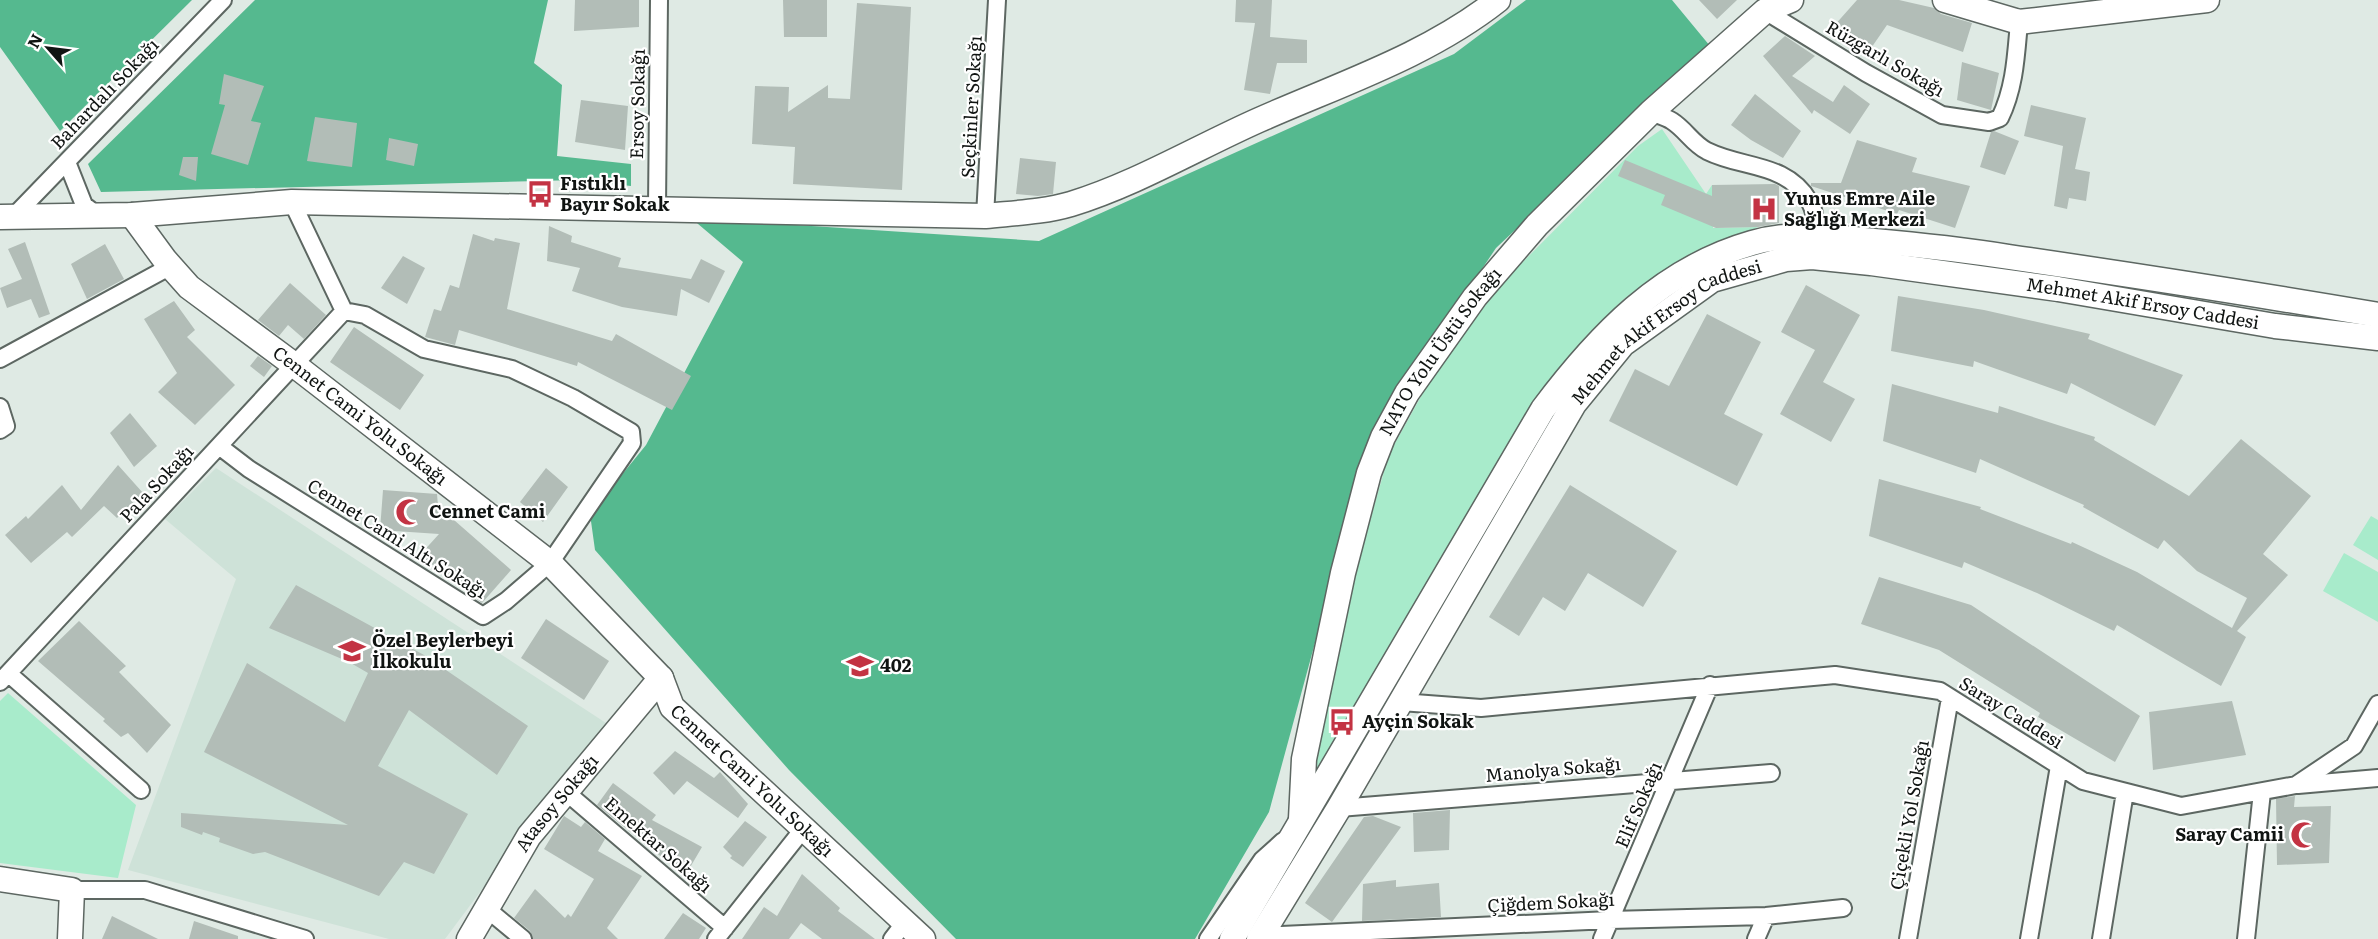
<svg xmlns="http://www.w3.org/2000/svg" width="2378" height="939" font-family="Literata,serif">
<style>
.built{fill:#cee2d8}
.green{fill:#a8ebcb}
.forest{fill:#55b98f}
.building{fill:#b2bdb7}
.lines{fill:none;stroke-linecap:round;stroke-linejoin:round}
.street-casing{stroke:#5d6762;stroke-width:20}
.secondary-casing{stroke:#5d6762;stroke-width:27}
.street{stroke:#fff;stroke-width:16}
.secondary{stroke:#fff;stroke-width:24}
.labels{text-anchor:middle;stroke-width:4.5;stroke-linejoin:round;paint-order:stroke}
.street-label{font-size:18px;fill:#101412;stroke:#fff}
.poi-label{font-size:18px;font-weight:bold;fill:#101412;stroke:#fff;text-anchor:start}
</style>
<rect width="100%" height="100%" fill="#dfeae4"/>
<!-- built -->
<path class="built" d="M 216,468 L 606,723 L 445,939 L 389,939 L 128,870 L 236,579 L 165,519 Z"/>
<!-- green -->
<path class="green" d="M 1662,129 L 1706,194 L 1712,185 L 1713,228 L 1758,227 L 1643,285 L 1625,298 L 1588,334 L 1540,393 L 1317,770 L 1311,769 L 1318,742 L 1324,729 L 1321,724 L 1348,598 L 1389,454 L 1429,382 L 1501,284 L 1638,146 Z
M 2371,516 L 2378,520 L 2378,560 L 2353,545 Z
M 2344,553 L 2378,572 L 2378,622 L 2323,591 Z
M 8,693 L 136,805 L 118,878 L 0,863 L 0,701 Z"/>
<!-- forest -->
<path class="forest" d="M 0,0 L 192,0 L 60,131 L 0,47 Z
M 255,0 L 548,0 L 534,63 L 562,85 L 557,156 L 631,164 L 631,186 L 577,180 L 101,192 L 88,164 Z
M 1526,0 L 1672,0 L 1710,46 L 1496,248 L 1372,433 L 1269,812 L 1195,939 L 956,939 L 789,770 L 595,550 L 590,514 L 646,445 L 743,262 L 691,218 L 1039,241 L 1454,54 Z"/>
<!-- building -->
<path class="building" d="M 575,0 L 639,0 L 639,27 L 574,31 Z
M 783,0 L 827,0 L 827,37 L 784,37 Z
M 1236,0 L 1272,0 L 1270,37 L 1307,40 L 1307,63 L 1277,63 L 1270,94 L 1244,90 L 1255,23 L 1235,22 Z
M 1699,0 L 1737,0 L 1717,19 Z
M 1857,0 L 1899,0 L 1934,8 L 1941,14 L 1972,23 L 1963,52 L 1887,25 L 1867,54 L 1833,27 Z
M 857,3 L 911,7 L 902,190 L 793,184 L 795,147 L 752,144 L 755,86 L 789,87 L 788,112 L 828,85 L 828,98 L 850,99 Z
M 1785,36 L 1815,56 L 1792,76 L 1833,102 L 1844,85 L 1870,104 L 1850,134 L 1814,110 L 1812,114 L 1763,56 Z
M 1962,62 L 1999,73 L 1991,110 L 1957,100 Z
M 224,74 L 264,86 L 251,121 L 261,123 L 248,165 L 211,154 L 225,105 L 219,104 Z
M 1755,94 L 1801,131 L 1783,158 L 1751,140 L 1731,125 Z
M 581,100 L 628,106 L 625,150 L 575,142 Z
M 2031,105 L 2086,118 L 2075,169 L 2090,172 L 2086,201 L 2069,198 L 2067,209 L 2054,206 L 2063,146 L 2024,136 Z
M 315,117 L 357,123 L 352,167 L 307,161 Z
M 1994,131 L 2019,141 L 2005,175 L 1980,167 L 1991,132 Z
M 389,138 L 418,144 L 414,166 L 386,160 Z
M 1857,140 L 1917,158 L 1912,172 L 1970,186 L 1955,228 L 1899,210 L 1897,214 L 1811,186 L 1811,183 L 1841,183 Z
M 183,157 L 198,157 L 196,181 L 179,175 Z
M 1020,158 L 1056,162 L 1053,194 L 1038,196 L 1016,194 Z
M 1625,160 L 1712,196 L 1712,185 L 1775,184 L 1779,186 L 1779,223 L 1758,227 L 1716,228 L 1661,205 L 1665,195 L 1618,176 Z
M 549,226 L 572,236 L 571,242 L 621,258 L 618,267 L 691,279 L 701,259 L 725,271 L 709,303 L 681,289 L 677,316 L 622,307 L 572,291 L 580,268 L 547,261 Z
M 473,234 L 494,241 L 495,238 L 520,243 L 507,309 L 612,341 L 616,334 L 691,376 L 672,410 L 578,362 L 577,366 L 459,330 L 455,345 L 425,337 L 434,309 L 441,311 L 450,285 L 459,288 Z
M 25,242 L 50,314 L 39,318 L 31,299 L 7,308 L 0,288 L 22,279 L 8,249 Z
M 105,244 L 124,279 L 87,299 L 71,264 Z
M 403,256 L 425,268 L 407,304 L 381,288 Z
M 290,283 L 326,315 L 304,339 L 288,325 L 279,336 L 258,320 Z
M 1806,285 L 1860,315 L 1823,382 L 1855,399 L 1831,442 L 1780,414 L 1815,350 L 1781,332 Z
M 1898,296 L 1984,310 L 2090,334 L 2088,339 L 2183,375 L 2155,426 L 2071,383 L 2067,394 L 1974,361 L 1973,367 L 1891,351 Z
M 174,301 L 195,330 L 187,337 L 235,385 L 195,425 L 158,392 L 177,373 L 144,319 Z
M 1707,314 L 1761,342 L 1724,414 L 1763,434 L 1737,486 L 1609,421 L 1635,369 L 1669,386 Z
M 354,327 L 424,375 L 400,410 L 330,362 Z
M 258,356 L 272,366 L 264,377 L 250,366 Z
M 1892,384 L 1998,413 L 1999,406 L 2095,437 L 2094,440 L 2189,496 L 2241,439 L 2311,496 L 2263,554 L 2288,575 L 2237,631 L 2246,637 L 2221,686 L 2117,625 L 2114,631 L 2037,593 L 1964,562 L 1962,568 L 1869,536 L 1879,479 L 1981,507 L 1980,509 L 2071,544 L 2072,542 L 2137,572 L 2232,628 L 2247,598 L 2197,571 L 2164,540 L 2158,549 L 2083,507 L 2084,505 L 1980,459 L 1976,473 L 1883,441 Z
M 130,413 L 157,446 L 134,467 L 110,433 Z
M 118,465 L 143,493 L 117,518 L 104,506 L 72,537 L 67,532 L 31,563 L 5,535 L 26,516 L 28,519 L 62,485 L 81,510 Z
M 546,468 L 568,487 L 543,522 L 520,502 Z
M 1570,485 L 1677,551 L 1643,607 L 1588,573 L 1565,611 L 1543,597 L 1519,636 L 1489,617 Z
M 383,490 L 437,494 L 438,506 L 511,570 L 482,603 L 420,555 L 439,534 L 380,530 Z
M 1879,577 L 1971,605 L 2140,716 L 2115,762 L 2038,717 L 2040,713 L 1939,650 L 1861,624 Z
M 296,585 L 424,655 L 528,726 L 497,775 L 409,710 L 378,766 L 468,814 L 434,874 L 404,862 L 379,896 L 265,852 L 253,854 L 219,842 L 220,838 L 203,832 L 202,835 L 181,827 L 181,813 L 348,825 L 204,752 L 247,663 L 345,722 L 368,673 L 349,662 L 269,628 Z
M 546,619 L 609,661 L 584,700 L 521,658 Z
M 79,621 L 126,666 L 119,672 L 171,725 L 147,753 L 128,733 L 121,737 L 103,721 L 105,719 L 38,661 Z
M 2232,701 L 2246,755 L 2153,770 L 2149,712 Z
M 675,751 L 714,778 L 720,772 L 748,804 L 738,818 L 687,781 L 674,795 L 653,773 Z
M 613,783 L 656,815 L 652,820 L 702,847 L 685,876 L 597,805 Z
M 2295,796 L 2294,807 L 2331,806 L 2329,863 L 2277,865 L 2276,799 Z
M 1450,810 L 1449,850 L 1414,852 L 1413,813 Z
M 564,816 L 581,827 L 585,822 L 605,839 L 598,851 L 642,876 L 607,928 L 618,939 L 533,939 L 530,931 L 514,918 L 535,889 L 565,918 L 568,914 L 571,917 L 594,879 L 544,849 Z
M 1373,816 L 1401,827 L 1332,922 L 1305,903 L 1364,817 Z
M 745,821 L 767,837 L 743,867 L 730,858 L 732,856 L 723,847 Z
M 802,874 L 840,908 L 838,911 L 875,939 L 822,939 L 801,923 L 789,939 L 742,939 L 764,907 L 777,916 Z
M 1396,880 L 1396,887 L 1439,883 L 1441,917 L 1362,921 L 1363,884 Z
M 683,913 L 706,928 L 699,939 L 664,939 Z
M 112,916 L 158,939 L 102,939 Z
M 194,921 L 238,936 L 238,939 L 189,939 Z"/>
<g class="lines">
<defs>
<path id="street" d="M 1771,5 L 1765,11 L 1866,73 L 1942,115 L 1989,122 L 2000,118 C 2015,87 2016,55 2019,22
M 1651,112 C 1657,115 1666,117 1672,121 C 1686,130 1692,143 1707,151 C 1743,169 1786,162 1809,201 C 1817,214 1815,222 1806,234
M 67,162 L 84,205 L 97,215
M 657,207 L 659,0
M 15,215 L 223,0
M 985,216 L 997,0
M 0,359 L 171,266
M 0,407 L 6,426 L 0,430
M 219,446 L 249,469 L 483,616 L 506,601 L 550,563 L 632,443 L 631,432 L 573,398 L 512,369 L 424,349 L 365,315 L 344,311
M 9,674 L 141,790
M 0,682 L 344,311 L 292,202
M 1401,702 L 1481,708 L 1835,675 L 1940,691 L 2083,781 L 2181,806 L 2296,785 L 2354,746 L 2378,704
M 2298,785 L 2378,778
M 566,792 L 725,928
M 1339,808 L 1771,773
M 72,890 L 145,890 L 305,939
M 487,909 L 523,939
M 1261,936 L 1610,920 L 1766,916 L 1843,908
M 716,939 L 804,828
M 892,939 L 905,922
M 1208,939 L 1262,860 L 1283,841
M 1602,939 L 1710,685
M 1756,939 L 1766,916
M 1908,939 L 1950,698
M 2029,939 L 2059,766
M 2101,939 L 2125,792
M 2246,939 L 2262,792"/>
<g id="secondary">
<path d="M 1945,0 L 2019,22 L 2207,0"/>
<path id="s1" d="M 132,215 L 165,260 L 189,287 L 293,364 L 550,563 L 661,678 L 672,707 L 923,939"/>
<path d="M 0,217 L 132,215 L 292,202 L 985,216 C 1014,213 1044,212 1071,204 C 1136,184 1196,148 1259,120 C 1340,84 1427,56 1498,0"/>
<path id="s2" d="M 1301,819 L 1304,759 L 1343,573 L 1369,473 L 1383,437 L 1407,393 L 1475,297 L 1537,225 L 1651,112 L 1765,11 L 1791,0"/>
<path d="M 0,879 L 72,890 L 70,939"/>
<path id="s3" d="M 469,939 L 529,836 L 661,678"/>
<path d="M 1232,939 L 1543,409 C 1598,336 1661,269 1752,243 C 1792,231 1833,237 1874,241 C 1919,245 1964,250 2009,257 C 2132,275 2255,294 2378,315"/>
<path id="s4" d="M 1259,939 L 1339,808 L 1574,404 L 1623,344 L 1712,280 L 1786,259 L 1812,257 L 1871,263 L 2058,289 L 2275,326 L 2378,338"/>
</g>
</defs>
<!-- street casing -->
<use href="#street" class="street-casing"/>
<!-- secondary casing -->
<use href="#secondary" class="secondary-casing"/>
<!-- street -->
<use href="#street" class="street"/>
<!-- secondary -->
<use href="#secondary" class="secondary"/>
</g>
<!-- icons -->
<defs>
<symbol id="bus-bare" viewBox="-9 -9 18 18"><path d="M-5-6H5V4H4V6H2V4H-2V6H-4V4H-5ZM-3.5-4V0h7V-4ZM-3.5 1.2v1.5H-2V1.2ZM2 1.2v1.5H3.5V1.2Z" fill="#c33343" stroke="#fff" stroke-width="2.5" paint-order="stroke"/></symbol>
<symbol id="hospital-bare" viewBox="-9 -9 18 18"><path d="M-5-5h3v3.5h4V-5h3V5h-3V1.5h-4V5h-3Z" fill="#c33343" stroke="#fff" stroke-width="2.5" paint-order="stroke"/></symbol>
<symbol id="mosque-bare" viewBox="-9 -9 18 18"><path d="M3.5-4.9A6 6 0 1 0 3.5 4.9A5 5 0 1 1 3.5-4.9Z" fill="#c33343" stroke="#fff" stroke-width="2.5" paint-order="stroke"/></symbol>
<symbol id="school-bare" viewBox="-9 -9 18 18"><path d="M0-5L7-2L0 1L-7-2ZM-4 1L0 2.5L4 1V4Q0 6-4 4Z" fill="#c33343" stroke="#fff" stroke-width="2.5" paint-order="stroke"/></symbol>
</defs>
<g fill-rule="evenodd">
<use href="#bus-bare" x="521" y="175" width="38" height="38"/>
<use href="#hospital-bare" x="1745" y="190" width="38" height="38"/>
<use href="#mosque-bare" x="390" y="493" width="38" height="38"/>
<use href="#school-bare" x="333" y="632" width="38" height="38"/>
<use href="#school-bare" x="841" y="647" width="38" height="38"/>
<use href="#bus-bare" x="1323" y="703" width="38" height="38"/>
<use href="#mosque-bare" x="2285" y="816" width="38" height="38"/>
</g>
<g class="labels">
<!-- street labels -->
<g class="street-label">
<text transform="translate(1885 59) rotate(30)" y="6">Rüzgarlı Sokağı</text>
<text transform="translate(105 94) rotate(-46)" y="6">Bahardalı Sokağı</text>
<text transform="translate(638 104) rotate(-89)" y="6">Ersoy Sokağı</text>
<text transform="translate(972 107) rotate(-87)" y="6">Seçkinler Sokağı</text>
<text dy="6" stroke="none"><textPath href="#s4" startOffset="1245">Mehmet Akif Ersoy Caddesi</textPath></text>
<text dy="6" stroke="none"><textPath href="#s4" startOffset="741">Mehmet Akif Ersoy Caddesi</textPath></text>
<text dy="6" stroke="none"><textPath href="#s2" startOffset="495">NATO Yolu Üstü Sokağı</textPath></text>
<text dy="6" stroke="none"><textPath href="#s1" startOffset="306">Cennet Cami Yolu Sokağı</textPath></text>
<text transform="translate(157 484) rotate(-47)" y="6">Pala Sokağı</text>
<text transform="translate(397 539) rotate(32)" y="6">Cennet Cami Altı Sokağı</text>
<text transform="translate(2011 713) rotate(32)" y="6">Saray Caddesi</text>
<text transform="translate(1553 770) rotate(-5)" y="6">Manolya Sokağı</text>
<text dy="6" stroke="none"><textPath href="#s1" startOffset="846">Cennet Cami Yolu Sokağı</textPath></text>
<text dy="6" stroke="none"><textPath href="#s3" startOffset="162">Atasoy Sokağı</textPath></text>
<text transform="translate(1639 805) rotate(-67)" y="6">Elif Sokağı</text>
<text transform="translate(1910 815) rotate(-80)" y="6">Çiçekli Yol Sokağı</text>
<text transform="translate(658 845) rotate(41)" y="6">Emektar Sokağı</text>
<text transform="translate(1551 903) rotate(-3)" y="6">Çiğdem Sokağı</text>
</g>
<!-- poi labels -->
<g class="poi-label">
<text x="560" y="190">Fıstıklı<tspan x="560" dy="21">Bayır Sokak</tspan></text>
<text x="1784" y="205">Yunus Emre Aile<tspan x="1784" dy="21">Sağlığı Merkezi</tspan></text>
<text x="429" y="518">Cennet Cami</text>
<text x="372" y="647">Özel Beylerbeyi<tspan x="372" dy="21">İlkokulu</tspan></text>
<text x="880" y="672">402</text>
<text x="1362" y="728">Ayçin Sokak</text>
<text x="2284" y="841" text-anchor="end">Saray Camii</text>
</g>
</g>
<!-- north arrow -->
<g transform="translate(48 48) rotate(298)" stroke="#ffffff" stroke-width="4.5" paint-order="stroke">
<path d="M0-4.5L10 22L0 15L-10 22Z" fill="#101412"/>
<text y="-9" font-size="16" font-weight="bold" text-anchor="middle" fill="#101412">N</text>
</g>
</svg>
